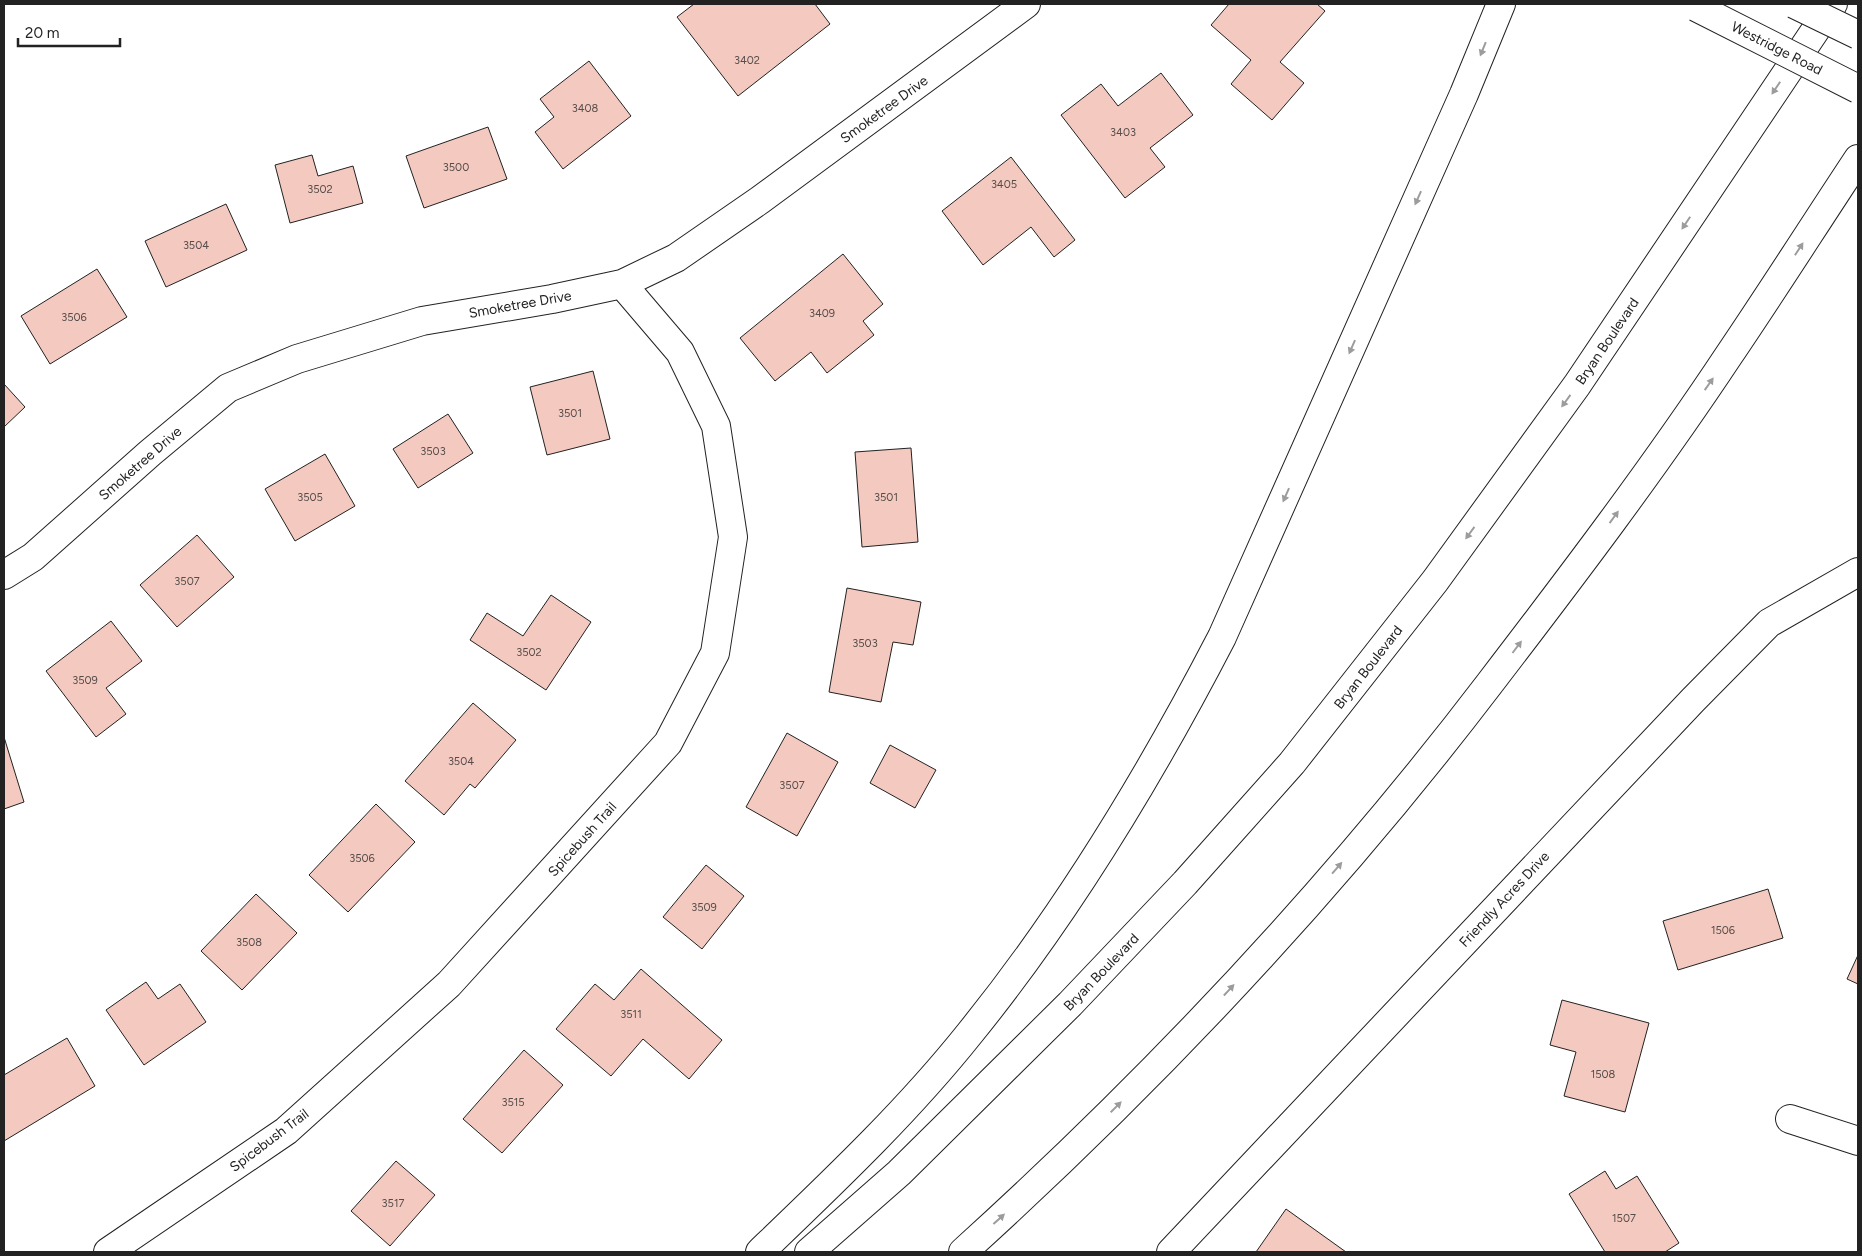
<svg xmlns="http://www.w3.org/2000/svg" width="1862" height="1256" font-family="Figtree,sans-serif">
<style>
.building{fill:#f3c9c0;stroke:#222}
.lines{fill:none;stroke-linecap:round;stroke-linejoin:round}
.street-casing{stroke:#222;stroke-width:30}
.highway-casing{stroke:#222;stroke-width:30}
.street{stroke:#fff;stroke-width:28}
.highway{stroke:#fff;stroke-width:28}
.secondary-bridge-casing{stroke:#222;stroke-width:30;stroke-linecap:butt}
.secondary-bridge{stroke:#fff;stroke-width:28}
.oneway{fill:#9c9c9c}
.labels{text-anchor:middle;stroke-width:4;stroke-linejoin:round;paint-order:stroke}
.number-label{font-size:11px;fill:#564c4a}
.street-label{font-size:14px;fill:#222;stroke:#fff}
</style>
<rect width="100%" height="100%" fill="#fff"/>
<!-- building -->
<path class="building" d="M 694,4 L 815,4 L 830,24 L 738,96 L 677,17 Z
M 1229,4 L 1317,4 L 1325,11 L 1280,62 L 1304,83 L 1272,120 L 1231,84 L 1251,60 L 1211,25 Z
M 589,61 L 631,116 L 563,169 L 535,132 L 554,117 L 540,99 Z
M 1161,73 L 1193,115 L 1150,148 L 1165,167 L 1125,198 L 1061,115 L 1101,84 L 1118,106 Z
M 488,127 L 507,179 L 424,208 L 406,156 Z
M 312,155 L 318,176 L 353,166 L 363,203 L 290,223 L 275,165 Z
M 1011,157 L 1075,240 L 1054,257 L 1031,227 L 983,265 L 942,211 Z
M 226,204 L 247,250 L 166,287 L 145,241 Z
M 843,254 L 883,304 L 863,321 L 874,335 L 827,373 L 811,352 L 775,381 L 740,338 Z
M 97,269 L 127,317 L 50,364 L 21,316 Z
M 593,371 L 610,439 L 547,455 L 530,387 Z
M 4,384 L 25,407 L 4,427 Z
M 448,414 L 473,453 L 418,488 L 393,449 Z
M 911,448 L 918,542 L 862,547 L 855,452 Z
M 325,454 L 355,506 L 295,541 L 265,489 Z
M 197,535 L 234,577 L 177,627 L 140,585 Z
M 847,588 L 921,602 L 913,645 L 893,642 L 881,702 L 829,692 Z
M 551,595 L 591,622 L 546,690 L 470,640 L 487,613 L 523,636 Z
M 111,621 L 142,661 L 106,688 L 126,714 L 96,737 L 46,671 Z
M 473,703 L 516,740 L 475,788 L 470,784 L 444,815 L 405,781 Z
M 787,733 L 838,762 L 797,836 L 746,807 Z
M 4,737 L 24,802 L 4,809 Z
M 890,745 L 936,770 L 915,808 L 870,783 Z
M 376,804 L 415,842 L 348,912 L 309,875 Z
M 706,865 L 744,896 L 702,949 L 663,917 Z
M 1768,889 L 1783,938 L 1678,970 L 1663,921 Z
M 256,894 L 297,933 L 242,990 L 201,951 Z
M 1858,955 L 1858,984 L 1847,979 Z
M 641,969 L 722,1040 L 689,1079 L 643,1039 L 611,1076 L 556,1029 L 595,984 L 614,1000 Z
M 146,982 L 158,999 L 180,984 L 206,1022 L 144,1065 L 106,1010 Z
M 1562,1000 L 1649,1023 L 1625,1112 L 1564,1096 L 1576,1052 L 1550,1045 Z
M 67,1038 L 95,1086 L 4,1141 L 4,1075 Z
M 524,1050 L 563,1085 L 502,1153 L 463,1119 Z
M 396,1161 L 435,1195 L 390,1246 L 351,1211 Z
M 1605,1171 L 1616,1189 L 1637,1176 L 1679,1243 L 1665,1252 L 1605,1252 L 1569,1194 Z
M 1286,1209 L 1346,1252 L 1256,1252 Z"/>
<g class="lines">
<defs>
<path id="street" d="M 4,575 L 33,557 L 150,453 L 228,388 L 297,359 L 422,321 L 552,299 L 622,284 L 676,258 L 760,200 L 1026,4
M 1790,1119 L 1858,1141
M 108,1252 L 286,1131 L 449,984 L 668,743 L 715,653 L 733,537 L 716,426 L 680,352 L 622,284
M 1171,1252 L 1693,700 L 1769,623 L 1858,572"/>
<path id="highway" d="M 760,1252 C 833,1182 907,1112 970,1033 C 1069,911 1150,776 1222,637 L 1464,94 L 1501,4
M 809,1252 L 899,1173 L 1070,1004 L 1185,883 L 1292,763 L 1435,581 L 1577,385 L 1833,4
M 963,1252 C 1154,1079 1333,889 1490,683 C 1572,576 1654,468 1729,355 C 1773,290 1815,224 1858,159"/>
</defs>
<!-- street casing -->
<use href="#street" class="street-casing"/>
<!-- highway casing -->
<use href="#highway" class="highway-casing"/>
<!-- street -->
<use href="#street" class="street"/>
<!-- highway -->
<use href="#highway" class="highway"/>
<defs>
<path id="secondary-bridge" d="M 1794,4 L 1858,35
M 1696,7 L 1858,89"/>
</defs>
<!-- secondary-bridge casing -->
<use href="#secondary-bridge" class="secondary-bridge-casing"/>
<!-- secondary-bridge -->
<use href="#secondary-bridge" class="secondary-bridge"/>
</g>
<!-- one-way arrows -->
<defs><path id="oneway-solid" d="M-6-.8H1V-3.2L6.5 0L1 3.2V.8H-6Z" transform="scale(1.25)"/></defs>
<g class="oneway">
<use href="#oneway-solid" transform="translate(1483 49) rotate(112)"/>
<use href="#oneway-solid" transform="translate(1776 88) rotate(124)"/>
<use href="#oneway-solid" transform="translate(1418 198) rotate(114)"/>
<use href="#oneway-solid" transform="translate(1686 223) rotate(124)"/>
<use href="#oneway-solid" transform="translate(1799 249) rotate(-57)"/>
<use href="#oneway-solid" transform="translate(1352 347) rotate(114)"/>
<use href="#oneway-solid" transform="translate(1709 384) rotate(-55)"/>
<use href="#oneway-solid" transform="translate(1566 401) rotate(126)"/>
<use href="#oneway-solid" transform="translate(1286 495) rotate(114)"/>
<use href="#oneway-solid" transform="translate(1614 517) rotate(-54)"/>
<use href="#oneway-solid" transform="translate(1470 533) rotate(126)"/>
<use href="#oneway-solid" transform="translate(1517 647) rotate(-53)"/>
<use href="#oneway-solid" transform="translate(1337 868) rotate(-49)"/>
<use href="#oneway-solid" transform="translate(1229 990) rotate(-47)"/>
<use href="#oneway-solid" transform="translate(1116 1107) rotate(-45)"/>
<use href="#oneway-solid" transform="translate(999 1219) rotate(-42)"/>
</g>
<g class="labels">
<!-- number labels -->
<g class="number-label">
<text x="747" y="64">3402</text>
<text x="585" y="112">3408</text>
<text x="1123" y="136">3403</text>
<text x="456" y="171">3500</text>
<text x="1004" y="188">3405</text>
<text x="320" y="193">3502</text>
<text x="196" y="249">3504</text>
<text x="822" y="317">3409</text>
<text x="74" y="321">3506</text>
<text x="570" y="417">3501</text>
<text x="433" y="455">3503</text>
<text x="310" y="501">3505</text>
<text x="886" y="501">3501</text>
<text x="187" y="585">3507</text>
<text x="865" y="647">3503</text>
<text x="529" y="656">3502</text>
<text x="85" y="684">3509</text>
<text x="461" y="765">3504</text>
<text x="792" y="789">3507</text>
<text x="362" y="862">3506</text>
<text x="704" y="911">3509</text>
<text x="1723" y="934">1506</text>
<text x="249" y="946">3508</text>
<text x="631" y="1018">3511</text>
<text x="1603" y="1078">1508</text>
<text x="513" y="1106">3515</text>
<text x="393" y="1207">3517</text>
<text x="1624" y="1222">1507</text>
</g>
<!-- street labels -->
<g class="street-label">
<text transform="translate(1777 48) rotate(27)" y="5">Westridge Road</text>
<text transform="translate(884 109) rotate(-36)" y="5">Smoketree Drive</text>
<text transform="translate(520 304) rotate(-10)" y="5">Smoketree Drive</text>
<text transform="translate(1607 341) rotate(-56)" y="5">Bryan Boulevard</text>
<text transform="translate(140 463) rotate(-41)" y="5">Smoketree Drive</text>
<text transform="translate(1368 667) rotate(-52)" y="5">Bryan Boulevard</text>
<text transform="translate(582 839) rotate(-48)" y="5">Spicebush Trail</text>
<text transform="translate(1504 899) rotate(-47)" y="5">Friendly Acres Drive</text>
<text transform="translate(1101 972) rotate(-46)" y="5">Bryan Boulevard</text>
<text transform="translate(269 1140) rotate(-37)" y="5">Spicebush Trail</text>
</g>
</g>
<!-- border -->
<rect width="1862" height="1256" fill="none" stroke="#222222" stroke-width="10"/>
<!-- scale -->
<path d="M18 38v8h102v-8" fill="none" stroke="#222222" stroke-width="2.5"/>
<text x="25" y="38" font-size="15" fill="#222222" stroke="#ffffff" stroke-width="4" paint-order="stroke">20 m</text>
</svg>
